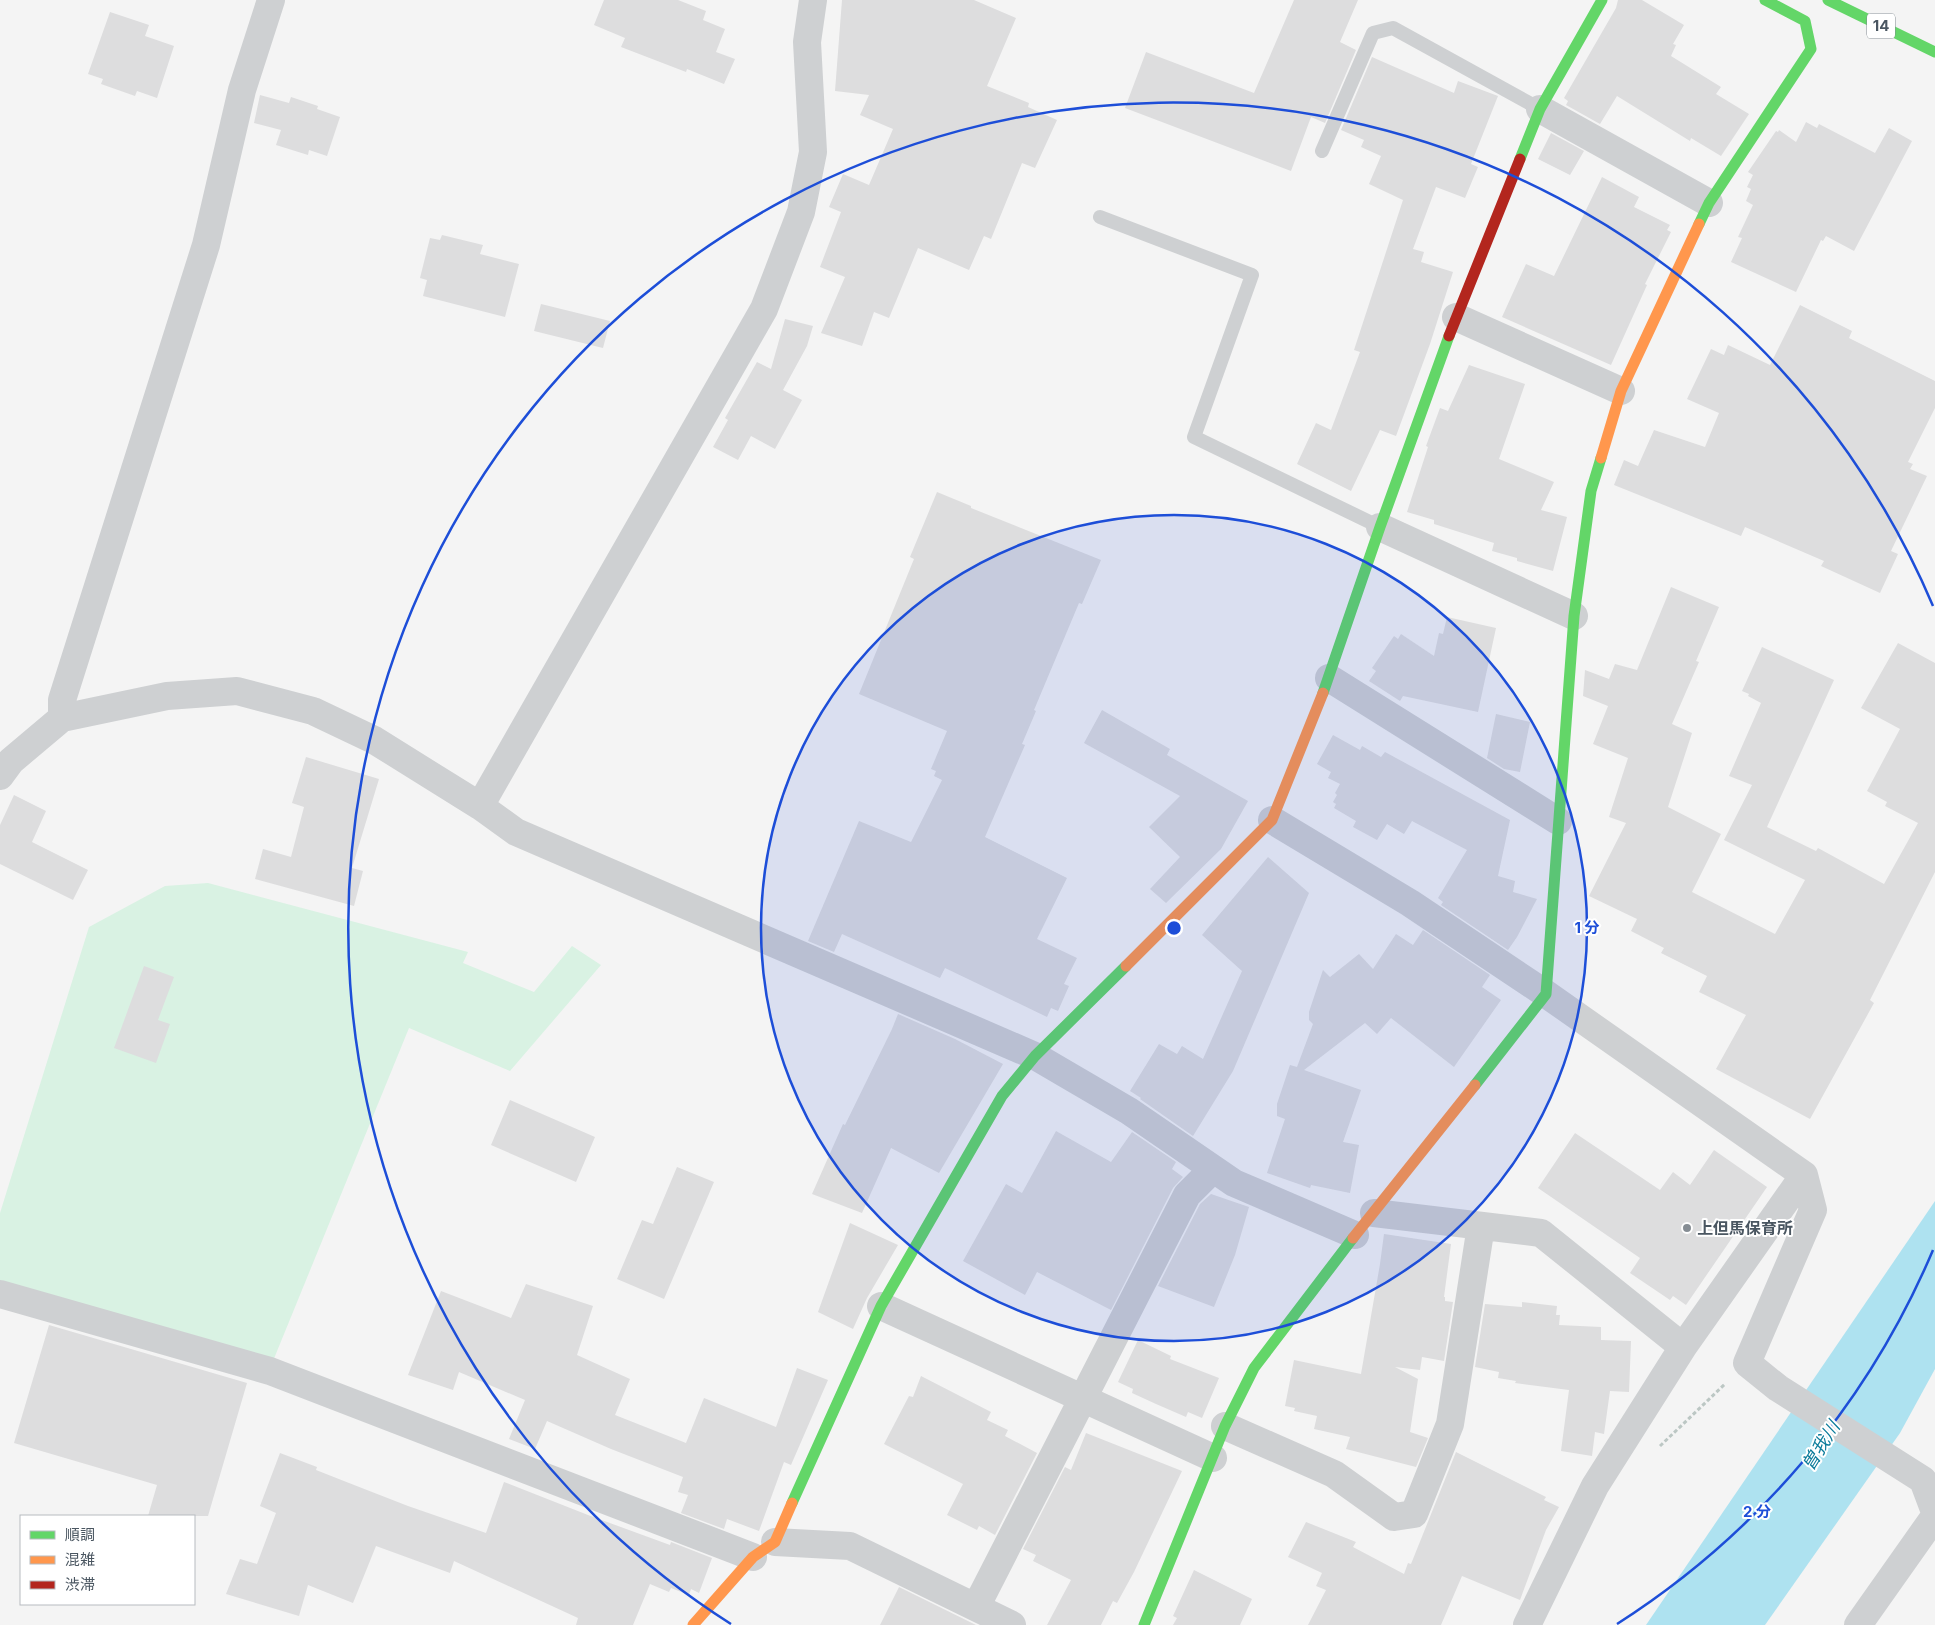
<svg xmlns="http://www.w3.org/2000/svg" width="1935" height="1625" font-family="Inter,'Noto Sans JP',sans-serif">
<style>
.green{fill:#d9f2e3}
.water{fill:#aee2f0}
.building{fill:#ddddde}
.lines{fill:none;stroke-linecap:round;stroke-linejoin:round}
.path{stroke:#bcc7c4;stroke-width:3;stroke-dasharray:4 2.5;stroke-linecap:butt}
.lane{stroke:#ced0d2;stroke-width:14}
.street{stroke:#ced0d2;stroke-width:28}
.fast{stroke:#63d668;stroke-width:11}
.slow{stroke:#ff974d;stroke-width:11}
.jam{stroke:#b3261e;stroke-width:11}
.ring{fill:none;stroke:#1d4ed8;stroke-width:2.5}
.poi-dot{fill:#868d94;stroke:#fff;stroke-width:2}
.labels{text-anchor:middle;stroke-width:4;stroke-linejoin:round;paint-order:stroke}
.shield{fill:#fff;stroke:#808990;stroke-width:1}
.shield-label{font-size:15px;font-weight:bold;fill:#4a5661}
.poi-label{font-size:16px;font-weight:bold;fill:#4a5661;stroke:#fff;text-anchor:start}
.water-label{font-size:18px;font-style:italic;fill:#0c7c9b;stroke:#fff}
.centre{fill:#1d4ed8;stroke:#fff;stroke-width:2.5}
.ring-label{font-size:15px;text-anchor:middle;font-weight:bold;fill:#1d4ed8;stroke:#fff;stroke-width:4;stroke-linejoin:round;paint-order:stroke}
</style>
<rect width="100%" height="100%" fill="#f4f4f4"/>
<!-- green -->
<path class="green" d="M 208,883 L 468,952 L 463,963 L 534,992 L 572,946 L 601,965 L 510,1071 L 409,1028 L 273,1361 L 0,1286 L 0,1213 L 89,927 L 165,886 Z"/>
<!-- water -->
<path class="water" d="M 1935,1201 L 1935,1369 L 1900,1433 L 1765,1625 L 1646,1625 Z"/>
<!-- building -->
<path class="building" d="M 604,0 L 678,0 L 706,11 L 703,20 L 725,29 L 716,52 L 735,59 L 724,84 L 687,69 L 686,72 L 621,47 L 625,38 L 594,25 Z
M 842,0 L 974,0 L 1016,18 L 987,86 L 1029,103 L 1028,107 L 1057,120 L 1035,168 L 1022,163 L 991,239 L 984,236 L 969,270 L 918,248 L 889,318 L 874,312 L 862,346 L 821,333 L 845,277 L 820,267 L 841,212 L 829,207 L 843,174 L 869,185 L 893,129 L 860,115 L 869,95 L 835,91 Z
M 1294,0 L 1358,0 L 1340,42 L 1356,50 L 1325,123 L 1311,117 L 1291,171 L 1125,108 L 1146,52 L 1254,93 Z
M 1618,0 L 1642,0 L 1684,25 L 1673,44 L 1676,45 L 1671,56 L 1721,87 L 1716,94 L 1749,114 L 1721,156 L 1691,138 L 1690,141 L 1617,96 L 1600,124 L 1566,105 L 1568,101 L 1564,98 L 1616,8 Z
M 110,12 L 149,25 L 145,36 L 174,46 L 157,98 L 137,91 L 135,96 L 101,84 L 103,79 L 88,74 Z
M 1372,57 L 1454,93 L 1458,81 L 1498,96 L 1471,164 L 1478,167 L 1465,198 L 1436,187 L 1413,249 L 1424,252 L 1421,262 L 1453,272 L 1430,344 L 1396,436 L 1380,430 L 1351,491 L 1297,464 L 1316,423 L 1331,430 L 1360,352 L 1354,350 L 1403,200 L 1369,184 L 1381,156 L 1361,147 L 1364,140 L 1341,130 Z
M 260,95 L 289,103 L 291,97 L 318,106 L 317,109 L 340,117 L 327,156 L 309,150 L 308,155 L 276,145 L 281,130 L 254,123 Z
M 1806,122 L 1817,128 L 1819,124 L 1875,153 L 1889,128 L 1912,141 L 1854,251 L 1826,236 L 1823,241 L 1821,240 L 1796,292 L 1731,262 L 1742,238 L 1738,237 L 1753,205 L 1746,201 L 1751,189 L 1747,187 L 1753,175 L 1748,172 L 1776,131 L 1778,132 L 1779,130 L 1796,142 Z
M 1551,133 L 1584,151 L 1570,175 L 1538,159 Z
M 1602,177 L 1639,197 L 1634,207 L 1670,225 L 1667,230 L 1671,232 L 1645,284 L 1647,285 L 1611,365 L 1502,317 L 1526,264 L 1554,276 Z
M 442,235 L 483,245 L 480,254 L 519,264 L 505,317 L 423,296 L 427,280 L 420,278 L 430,238 L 440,240 Z
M 541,304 L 610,321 L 603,348 L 534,331 Z
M 1800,305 L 1852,331 L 1849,338 L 1935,381 L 1935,408 L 1908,462 L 1913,464 L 1910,469 L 1927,476 L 1891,551 L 1898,554 L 1880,593 L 1821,566 L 1824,561 L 1745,527 L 1741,536 L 1614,485 L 1624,460 L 1638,466 L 1654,430 L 1705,447 L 1719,413 L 1687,399 L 1711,349 L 1724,355 L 1728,345 L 1770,365 Z
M 785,319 L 813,326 L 807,346 L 783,390 L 802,400 L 775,449 L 751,436 L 738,460 L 713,447 L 728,420 L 725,418 L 757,362 L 771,369 Z
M 1469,365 L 1525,384 L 1499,459 L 1554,482 L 1541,510 L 1567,517 L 1553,571 L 1517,561 L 1517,558 L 1492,551 L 1494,543 L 1434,524 L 1434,520 L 1407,512 L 1428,447 L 1426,446 L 1440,408 L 1448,411 Z
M 937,492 L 971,506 L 971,508 L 1101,560 L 1082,604 L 1079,603 L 1034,710 L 1036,711 L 1022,744 L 1025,745 L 985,837 L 1067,878 L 1037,939 L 1077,958 L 1064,984 L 1069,986 L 1058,1011 L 1051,1008 L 1047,1017 L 945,968 L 940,978 L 842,934 L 834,952 L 808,941 L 859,821 L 911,842 L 942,780 L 934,776 L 936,771 L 931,769 L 947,731 L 859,694 L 914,559 L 910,557 Z
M 1671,587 L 1719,607 L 1696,661 L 1699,662 L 1672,724 L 1692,733 L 1668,807 L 1721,834 L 1692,892 L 1775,934 L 1805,880 L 1724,840 L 1752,785 L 1729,776 L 1761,703 L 1748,696 L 1749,694 L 1742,691 L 1762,647 L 1834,680 L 1767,827 L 1816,851 L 1818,848 L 1884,884 L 1918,823 L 1885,806 L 1887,802 L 1867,791 L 1900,729 L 1861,708 L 1898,643 L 1935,663 L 1935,872 L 1870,1000 L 1874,1003 L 1810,1119 L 1716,1069 L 1746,1015 L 1699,992 L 1707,976 L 1661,953 L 1664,948 L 1631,931 L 1637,919 L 1589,896 L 1626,823 L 1609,817 L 1628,758 L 1593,744 L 1608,706 L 1583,696 L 1585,670 L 1609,679 L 1615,664 L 1637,670 Z
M 1447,617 L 1496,628 L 1478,712 L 1403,696 L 1400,701 L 1369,681 L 1376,671 L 1372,668 L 1394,636 L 1398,639 L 1401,634 L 1434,656 L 1439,633 L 1443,634 Z
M 1102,710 L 1170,749 L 1167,755 L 1248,801 L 1221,849 L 1166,903 L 1150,889 L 1180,857 L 1149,827 L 1180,796 L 1084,743 Z
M 1496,714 L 1530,722 L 1520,772 L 1504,769 L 1487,758 Z
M 1333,735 L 1360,750 L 1362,746 L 1381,757 L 1385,752 L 1510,820 L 1498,876 L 1515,881 L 1513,892 L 1537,899 L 1517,937 L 1508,950 L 1441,905 L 1443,902 L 1438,898 L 1467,850 L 1412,821 L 1404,834 L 1387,824 L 1377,840 L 1353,827 L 1356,821 L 1334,808 L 1336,804 L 1333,802 L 1337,795 L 1335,793 L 1340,784 L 1328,778 L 1331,772 L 1317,764 Z
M 306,757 L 379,779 L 352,868 L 363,871 L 354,906 L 255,879 L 263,849 L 291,857 L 304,807 L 292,803 Z
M 14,795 L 46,811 L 32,842 L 88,870 L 73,900 L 0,864 L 0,825 Z
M 1268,857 L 1309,893 L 1233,1071 L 1193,1136 L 1140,1099 L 1141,1098 L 1130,1091 L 1159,1044 L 1177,1054 L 1182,1046 L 1203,1059 L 1242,971 L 1202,935 Z
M 1423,930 L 1490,975 L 1482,987 L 1501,1000 L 1454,1067 L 1391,1018 L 1377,1034 L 1365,1023 L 1304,1070 L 1361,1090 L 1343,1142 L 1359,1145 L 1350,1193 L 1311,1185 L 1310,1188 L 1267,1173 L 1285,1119 L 1277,1116 L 1277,1104 L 1290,1065 L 1297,1067 L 1313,1024 L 1309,1020 L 1309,1012 L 1323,970 L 1330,977 L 1359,954 L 1373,969 L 1396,934 L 1413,945 Z
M 144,966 L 174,977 L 158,1020 L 170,1024 L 156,1063 L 114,1048 Z
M 898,1014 L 955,1039 L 1003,1064 L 939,1173 L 891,1148 L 862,1213 L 812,1194 L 843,1124 L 845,1125 L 892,1029 Z
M 510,1100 L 595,1137 L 576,1182 L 491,1145 Z
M 1056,1131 L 1111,1162 L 1132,1132 L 1176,1162 L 1172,1169 L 1183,1177 L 1173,1188 L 1111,1310 L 1037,1272 L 1025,1295 L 963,1261 L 1006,1184 L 1022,1193 Z
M 1575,1133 L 1660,1190 L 1673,1172 L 1690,1185 L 1714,1150 L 1767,1187 L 1686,1305 L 1673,1296 L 1670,1300 L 1630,1273 L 1640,1258 L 1538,1188 Z
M 677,1167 L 714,1182 L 664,1299 L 617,1279 L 642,1220 L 653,1224 Z
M 1211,1194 L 1249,1207 L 1235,1255 L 1214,1307 L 1158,1286 L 1200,1204 Z
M 850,1223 L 898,1245 L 867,1298 L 853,1329 L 818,1312 Z
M 1384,1234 L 1451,1244 L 1444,1297 L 1445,1297 L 1445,1301 L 1453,1302 L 1444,1361 L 1422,1357 L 1420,1370 L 1395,1367 L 1418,1379 L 1410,1432 L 1428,1438 L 1416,1467 L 1346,1449 L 1350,1437 L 1314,1429 L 1317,1416 L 1294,1411 L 1295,1408 L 1285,1406 L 1294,1360 L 1361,1374 L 1380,1264 Z
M 526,1284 L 593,1306 L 577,1355 L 630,1379 L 615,1415 L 686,1443 L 704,1398 L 776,1427 L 797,1368 L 828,1380 L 791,1465 L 784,1462 L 759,1531 L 727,1519 L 724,1529 L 681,1513 L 688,1495 L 678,1492 L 683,1477 L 611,1449 L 547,1421 L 535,1449 L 509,1439 L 525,1400 L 459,1372 L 453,1390 L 408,1375 L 441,1291 L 511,1318 Z
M 1522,1302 L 1557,1306 L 1556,1315 L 1560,1315 L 1559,1325 L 1601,1327 L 1601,1340 L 1631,1341 L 1629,1392 L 1610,1391 L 1604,1434 L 1595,1432 L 1592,1456 L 1561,1451 L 1569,1390 L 1515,1383 L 1516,1381 L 1498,1378 L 1499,1372 L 1475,1367 L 1485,1304 L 1522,1307 Z
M 49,1325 L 247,1383 L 208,1516 L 148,1516 L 157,1485 L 14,1443 Z
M 1138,1340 L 1171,1356 L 1170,1359 L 1219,1378 L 1202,1418 L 1188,1412 L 1186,1417 L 1156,1404 L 1132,1393 L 1133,1389 L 1118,1382 Z
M 921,1376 L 991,1412 L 987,1420 L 1008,1430 L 1005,1436 L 1037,1453 L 995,1535 L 979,1526 L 977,1530 L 947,1515 L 963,1484 L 884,1444 L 909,1396 L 913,1397 Z
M 1086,1433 L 1182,1471 L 1134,1572 L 1117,1603 L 1113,1601 L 1101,1625 L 1047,1625 L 1071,1580 L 1033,1561 L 1036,1555 L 1023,1549 L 1065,1467 L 1071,1470 Z
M 1456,1452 L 1546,1497 L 1544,1500 L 1559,1507 L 1546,1530 L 1520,1600 L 1462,1576 L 1441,1625 L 1308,1625 L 1326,1590 L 1316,1586 L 1322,1573 L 1288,1557 L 1306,1522 L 1356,1542 L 1353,1547 L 1404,1574 L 1408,1563 L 1411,1564 Z
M 280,1453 L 317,1467 L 316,1470 L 349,1483 L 408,1506 L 486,1533 L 504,1482 L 588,1515 L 670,1545 L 671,1542 L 712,1558 L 699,1593 L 691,1589 L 689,1595 L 671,1588 L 669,1592 L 650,1584 L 633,1625 L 576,1625 L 578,1618 L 454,1561 L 450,1573 L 376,1546 L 353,1603 L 308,1585 L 299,1616 L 226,1594 L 240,1559 L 257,1564 L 276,1513 L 260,1506 Z
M 1194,1570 L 1252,1599 L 1240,1625 L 1173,1625 L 1177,1618 L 1173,1616 Z
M 899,1587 L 976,1625 L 880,1625 Z"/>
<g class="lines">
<!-- path -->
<path class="path" d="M 1660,1446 L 1725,1384"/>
<!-- lane -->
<path class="lane" d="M 1322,151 L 1373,33 L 1393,28 L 1540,109
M 1100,217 L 1252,275 L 1194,437 L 1380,527"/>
<!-- street -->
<path class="street" d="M 1540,109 L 1709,203
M 1456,317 L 1621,391
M 1380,527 L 1574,616
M 1329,678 L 1558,821
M 62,718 L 62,700 L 206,245 L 242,90 L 271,0
M 0,776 L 11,761 L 62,718 L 167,696 L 237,691 L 313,711 L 374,740 L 480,806 L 516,832 L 1035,1056 L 1129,1111 L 1234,1183 L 1355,1235
M 480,806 L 764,309 L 801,212 L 813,152 L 807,42 L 813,0
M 1272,820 L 1410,903 L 1546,994 L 1804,1175 L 1813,1210 L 1747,1363 L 1778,1388 L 1923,1480 L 1935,1512
M 1374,1213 L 1541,1233 L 1683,1347 L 1595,1486 L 1527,1625
M 0,1294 L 270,1371 L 753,1557
M 881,1306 L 1213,1458
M 1683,1347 L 1804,1175
M 1225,1426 L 1334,1474 L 1394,1517 L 1414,1514 L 1450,1424 L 1481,1226
M 775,1542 L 850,1546 L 1012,1625
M 976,1607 L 1187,1195 L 1213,1169
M 1858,1625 L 1935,1516"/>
<!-- fast -->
<path class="fast" d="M 1828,0 L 1935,52
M 1520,159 L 1540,109 L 1602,0
M 1699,224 L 1709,203 L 1811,49 L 1805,21 L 1765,0
M 1323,693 L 1380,527 L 1449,336
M 1475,1085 L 1546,994 L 1574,616 L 1591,491 L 1601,458
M 792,1503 L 881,1306 L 1002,1096 L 1035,1056 L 1126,966
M 1144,1625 L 1225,1426 L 1254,1368 L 1353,1238"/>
<!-- slow -->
<path class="slow" d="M 1601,458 L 1621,391 L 1699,224
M 1126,966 L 1272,820 L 1323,693
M 1353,1238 L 1475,1085
M 693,1625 L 753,1557 L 775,1542 L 792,1503"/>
<!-- jam -->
<path class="jam" d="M 1449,336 L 1520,159"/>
</g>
<!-- distance rings -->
<circle cx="1174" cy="928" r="413" fill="#1d4ed8" fill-opacity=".12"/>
<g class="ring">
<circle cx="1174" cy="928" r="413"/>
<path d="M1933 1250A825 825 0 0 1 1617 1624M731 1624A825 825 0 1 1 1933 606"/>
</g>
<!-- markers -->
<circle class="poi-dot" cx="1687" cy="1228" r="5"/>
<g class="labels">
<!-- shield labels -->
<rect class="shield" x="1867" y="13.5" width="28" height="25" rx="4"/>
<g class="shield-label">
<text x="1881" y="31">14</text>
</g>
<!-- poi labels -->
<g class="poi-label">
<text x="1697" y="1234">上但馬保育所</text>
</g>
<!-- water labels -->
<g class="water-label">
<text transform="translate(1821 1446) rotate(-58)" y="6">曽我川</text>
</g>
</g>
<circle cx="1174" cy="928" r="8" class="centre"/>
<g class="ring-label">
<text x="1587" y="933">1 分</text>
<text x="1757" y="1517">2 分</text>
</g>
<!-- legend -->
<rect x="20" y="1515" width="175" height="90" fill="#ffffff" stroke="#b7bbc0"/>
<rect x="30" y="1531" width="25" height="8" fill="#63d668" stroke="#b7bbc0"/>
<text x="65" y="1540" font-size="15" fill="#4a5661">順調</text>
<rect x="30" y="1556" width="25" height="8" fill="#ff974d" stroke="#b7bbc0"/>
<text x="65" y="1565" font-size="15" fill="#4a5661">混雑</text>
<rect x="30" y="1581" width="25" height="8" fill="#b3261e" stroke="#b7bbc0"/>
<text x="65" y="1590" font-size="15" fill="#4a5661">渋滞</text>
</svg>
